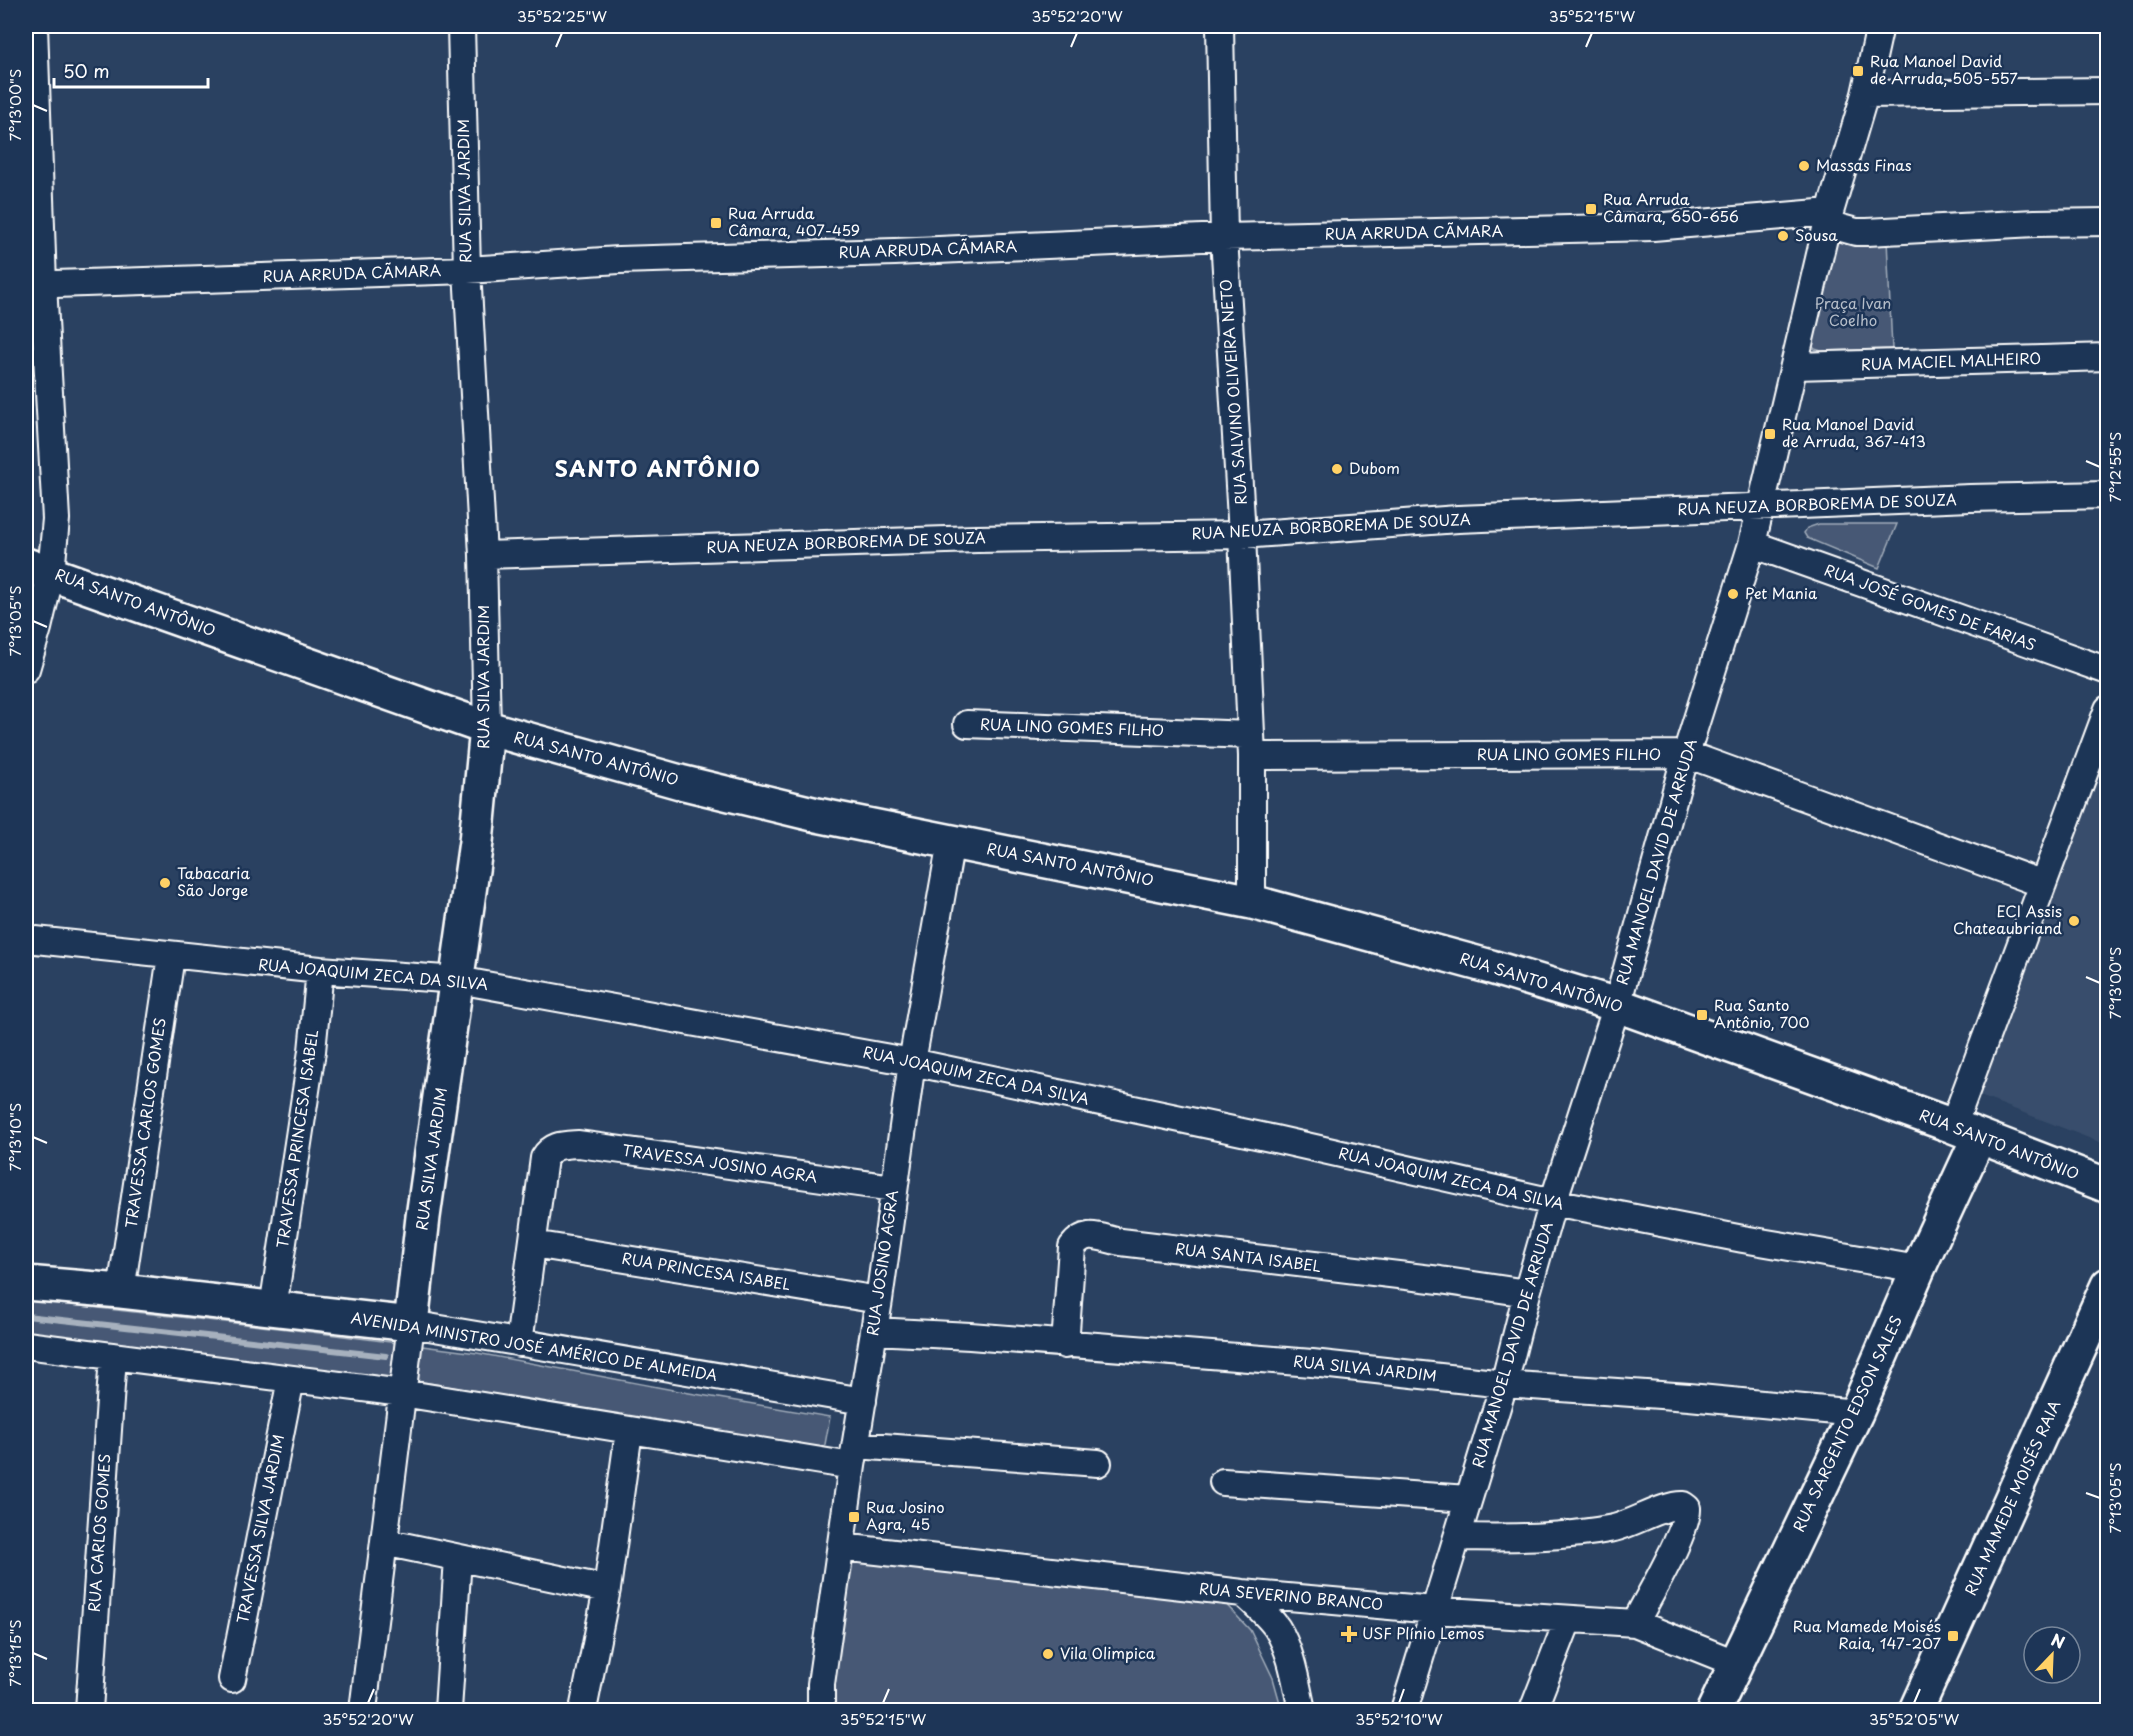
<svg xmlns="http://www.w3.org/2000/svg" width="2133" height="1736" font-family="'Playpen Sans',sans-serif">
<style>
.built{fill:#394e6c}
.green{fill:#465975;stroke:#a2acba;stroke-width:1.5}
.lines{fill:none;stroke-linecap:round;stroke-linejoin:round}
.stream{stroke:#a7b1be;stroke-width:6}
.minor-casing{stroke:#fff;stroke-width:30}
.major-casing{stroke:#fff;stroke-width:38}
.minor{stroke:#1d3557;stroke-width:26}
.major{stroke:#1d3557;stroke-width:33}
.ticks{fill:none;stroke:#fff;stroke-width:2}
.poi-dot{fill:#ffd166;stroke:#1d3557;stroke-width:2}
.labels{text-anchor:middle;stroke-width:5;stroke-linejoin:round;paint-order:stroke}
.poi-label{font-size:15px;fill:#fff;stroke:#1d3557;text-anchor:start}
.street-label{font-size:15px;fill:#fff;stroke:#1d3557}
.park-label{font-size:15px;fill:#b5bdc8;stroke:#1d3557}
.district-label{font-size:21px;font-weight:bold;letter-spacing:1.5px;fill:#fff;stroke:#1d3557}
.neatline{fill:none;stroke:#fff;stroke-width:2}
.ticks-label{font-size:15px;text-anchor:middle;fill:#fff}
</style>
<rect width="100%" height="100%" fill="#2a4161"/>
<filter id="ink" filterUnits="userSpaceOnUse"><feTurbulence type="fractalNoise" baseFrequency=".0167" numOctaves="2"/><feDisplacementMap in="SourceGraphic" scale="12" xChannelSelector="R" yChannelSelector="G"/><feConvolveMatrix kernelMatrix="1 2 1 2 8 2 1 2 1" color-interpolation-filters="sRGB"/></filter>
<g filter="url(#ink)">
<!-- built -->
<path class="built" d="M 2107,748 L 2107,1145 L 1975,1094 Z"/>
<!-- green -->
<path class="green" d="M 1836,238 L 1887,240 L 1892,349 L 1821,351 L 1815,349 L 1809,343 Z
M 1819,524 L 1897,524 L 1879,568 L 1807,538 L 1804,533 L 1807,528 Z
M 26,1300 L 288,1329 L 477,1353 L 689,1393 L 830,1417 L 824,1450 L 423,1382 L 26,1333 Z
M 844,1555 L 1219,1597 L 1250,1630 L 1273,1678 L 1282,1710 L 828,1710 Z"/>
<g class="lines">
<!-- stream -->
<path class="stream" d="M 26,1316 L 386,1356"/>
<defs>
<path id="minor" d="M 461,26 L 467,270 L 483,555 L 487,728
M 1220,26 L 1224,237 L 1242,535 L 1252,756 L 1252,902
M 1865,94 L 2108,91
M 1827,224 L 1856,232 L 1867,232 L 2035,223 L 2108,222
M 26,285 L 467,270 L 619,260 L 895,252 L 1224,237 L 1653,227 L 1830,212
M 1795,366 L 2108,357
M 1752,544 L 2108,671
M 483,555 L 977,539 L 1242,535 L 1458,519 L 1970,498 L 2108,495
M 26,669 L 38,628 L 51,573 L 56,519 L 43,284 L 34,26
M 967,724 L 1250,735
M 1252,756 L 1686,754 L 2043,884
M 26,939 L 320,970 L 458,980 L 912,1062 L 1275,1139 L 1553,1202 L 1743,1239 L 1918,1269
M 1953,1126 L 2108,709
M 533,1244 L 879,1300
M 121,1291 L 171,956
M 273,1308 L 312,1051 L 320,970
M 874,1331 L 970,1336 L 1312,1363 L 1504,1384 L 1689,1397 L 1856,1413
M 519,1343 L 544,1158 C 552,1144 564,1145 579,1144 L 894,1188
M 26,1345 L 402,1393 L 852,1466
M 1065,1345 L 1072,1247 C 1086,1228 1100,1238 1121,1242 L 1440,1280 L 1527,1293
M 856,1445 L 1098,1463
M 1223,1482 L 1468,1499
M 1458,1537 C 1509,1538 1563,1538 1614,1528 C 1635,1523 1665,1504 1683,1505 L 1687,1508 C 1689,1530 1647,1599 1635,1623
M 384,1542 L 607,1589
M 842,1547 L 1243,1593 L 1434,1610 L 1635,1623 L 1735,1663
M 1243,1593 C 1255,1604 1268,1615 1277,1628 C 1292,1652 1296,1683 1302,1710
M 232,1679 L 291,1379
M 89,1710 L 113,1356
M 363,1710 L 411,1324 L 863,1401
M 448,1710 L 458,1558
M 583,1710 L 607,1589 L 629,1431
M 821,1710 L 821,1684 L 852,1466 L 879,1300 L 912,1062 L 951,842
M 1404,1710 L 1504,1384 L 1527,1293 L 1553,1202 L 1617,1005 L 1686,754 L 1752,544 L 1830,212 L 1865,94 L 1880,26
M 1533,1710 L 1568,1620"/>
<path id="major" d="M 26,565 L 487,728 L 680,782 L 817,815 L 1252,902 L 1491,967 L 1617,1005 L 1953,1126 L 2108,1186
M 26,1283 L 121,1291 L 411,1324 L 423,1217 L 476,842 L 487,728
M 1714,1710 L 1856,1413 L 1918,1269 L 1979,1137
M 1916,1710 L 2108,1285"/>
</defs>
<!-- minor casing -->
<use href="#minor" class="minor-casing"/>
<!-- major casing -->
<use href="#major" class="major-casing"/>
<!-- minor -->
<use href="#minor" class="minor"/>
<!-- major -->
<use href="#major" class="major"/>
</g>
</g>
<!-- ticks -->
<path class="ticks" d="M 556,47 L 562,33M 1071,47 L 1077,33M 1586,47 L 1592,33M 33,105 L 47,111M 2086,461 L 2100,467M 33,621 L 47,627M 2086,977 L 2100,983M 33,1137 L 47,1143M 2086,1493 L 2100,1498M 33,1653 L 47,1659M 368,1703 L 374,1689M 883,1703 L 889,1689M 1399,1703 L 1404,1689M 1914,1703 L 1920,1689"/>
<!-- markers -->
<g class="poi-dot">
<rect x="1852" y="65" width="12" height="12" rx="3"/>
<circle cx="1804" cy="166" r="6"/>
<rect x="1585" y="203" width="12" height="12" rx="3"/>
<rect x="710" y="217" width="12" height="12" rx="3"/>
<circle cx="1783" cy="236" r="6"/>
<rect x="1764" y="428" width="12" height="12" rx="3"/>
<circle cx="1337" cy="469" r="6"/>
<circle cx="1733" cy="594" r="6"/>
<circle cx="165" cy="883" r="6"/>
<circle cx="2074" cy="921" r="6"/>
<rect x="1696" y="1009" width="12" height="12" rx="3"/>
<rect x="848" y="1511" width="12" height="12" rx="3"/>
<path d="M1346 1625h6v6h6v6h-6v6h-6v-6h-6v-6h6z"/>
<rect x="1947" y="1630" width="12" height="12" rx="3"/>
<circle cx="1048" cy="1654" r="6"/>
</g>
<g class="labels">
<!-- poi labels -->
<g class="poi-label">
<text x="1870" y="67">Rua Manoel David<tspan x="1870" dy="17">de Arruda, 505-557</tspan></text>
<text x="1816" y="171">Massas Finas</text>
<text x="1603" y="205">Rua Arruda<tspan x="1603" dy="17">Câmara, 650-656</tspan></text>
<text x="728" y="219">Rua Arruda<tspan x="728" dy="17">Câmara, 407-459</tspan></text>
<text x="1795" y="241">Sousa</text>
<text x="1782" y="430">Rua Manoel David<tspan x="1782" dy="17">de Arruda, 367-413</tspan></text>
<text x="1349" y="474">Dubom</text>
<text x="1745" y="599">Pet Mania</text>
<text x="177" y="879">Tabacaria<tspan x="177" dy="17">São Jorge</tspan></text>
<text x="2062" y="917" text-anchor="end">ECI Assis<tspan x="2062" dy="17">Chateaubriand</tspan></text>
<text x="1714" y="1011">Rua Santo<tspan x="1714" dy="17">Antônio, 700</tspan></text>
<text x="866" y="1513">Rua Josino<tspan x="866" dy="17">Agra, 45</tspan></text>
<text x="1941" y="1632" text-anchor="end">Rua Mamede Moisés<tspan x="1941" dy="17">Raia, 147-207</tspan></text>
<text x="1362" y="1639">USF Plínio Lemos</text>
<text x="1060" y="1659">Vila Olimpica</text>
</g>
<!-- street labels -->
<g class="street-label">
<text transform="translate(465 191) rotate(-91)" y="5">RUA SILVA JARDIM</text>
<text transform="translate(1414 233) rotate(-1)" y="5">RUA ARRUDA CÃMARA</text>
<text transform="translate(928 250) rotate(-2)" y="5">RUA ARRUDA CÃMARA</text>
<text transform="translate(352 274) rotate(-2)" y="5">RUA ARRUDA CÃMARA</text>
<text transform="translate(1951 362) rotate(-2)" y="5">RUA MACIEL MALHEIRO</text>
<text transform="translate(1234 392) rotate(-94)" y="5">RUA SALVINO OLIVEIRA NETO</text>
<text transform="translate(1817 505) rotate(-2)" y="5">RUA NEUZA BORBOREMA DE SOUZA</text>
<text transform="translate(1331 527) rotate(-3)" y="5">RUA NEUZA BORBOREMA DE SOUZA</text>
<text transform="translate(846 543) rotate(-2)" y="5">RUA NEUZA BORBOREMA DE SOUZA</text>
<text transform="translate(135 603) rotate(20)" y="5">RUA SANTO ANTÔNIO</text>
<text transform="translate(1930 608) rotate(20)" y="5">RUA JOSÉ GOMES DE FARIAS</text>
<text transform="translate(484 677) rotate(-90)" y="5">RUA SILVA JARDIM</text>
<text transform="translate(1072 728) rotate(2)" y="5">RUA LINO GOMES FILHO</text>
<text x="1569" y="760">RUA LINO GOMES FILHO</text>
<text transform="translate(596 759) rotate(15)" y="5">RUA SANTO ANTÔNIO</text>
<text transform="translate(1657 862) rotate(-74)" y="5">RUA MANOEL DAVID DE ARRUDA</text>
<text transform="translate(1070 865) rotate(11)" y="5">RUA SANTO ANTÔNIO</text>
<text transform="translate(373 975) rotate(5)" y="5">RUA JOAQUIM ZECA DA SILVA</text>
<text transform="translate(1541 983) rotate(17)" y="5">RUA SANTO ANTÔNIO</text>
<text transform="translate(976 1076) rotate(12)" y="5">RUA JOAQUIM ZECA DA SILVA</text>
<text transform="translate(146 1123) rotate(-82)" y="5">TRAVESSA CARLOS GOMES</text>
<text transform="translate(298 1139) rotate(-82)" y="5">TRAVESSA PRINCESA ISABEL</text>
<text transform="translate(1999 1145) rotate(21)" y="5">RUA SANTO ANTÔNIO</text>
<text transform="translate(432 1159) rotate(-82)" y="5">RUA SILVA JARDIM</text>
<text transform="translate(720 1164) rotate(8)" y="5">TRAVESSA JOSINO AGRA</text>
<text transform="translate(1451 1179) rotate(13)" y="5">RUA JOAQUIM ZECA DA SILVA</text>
<text transform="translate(1248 1258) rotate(7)" y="5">RUA SANTA ISABEL</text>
<text transform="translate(883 1263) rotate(-82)" y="5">RUA JOSINO AGRA</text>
<text transform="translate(706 1272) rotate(9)" y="5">RUA PRINCESA ISABEL</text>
<text transform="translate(1513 1345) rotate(-74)" y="5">RUA MANOEL DAVID DE ARRUDA</text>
<text transform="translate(534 1347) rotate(9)" y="5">AVENIDA MINISTRO JOSÉ AMÉRICO DE ALMEIDA</text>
<text transform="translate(1365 1369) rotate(6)" y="5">RUA SILVA JARDIM</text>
<text transform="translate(1848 1424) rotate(-65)" y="5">RUA SARGENTO EDSON SALES</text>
<text transform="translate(2013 1498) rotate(-66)" y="5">RUA MAMEDE MOISÉS RAIA</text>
<text transform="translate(261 1529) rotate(-79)" y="5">TRAVESSA SILVA JARDIM</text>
<text transform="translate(100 1533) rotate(-86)" y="5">RUA CARLOS GOMES</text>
<text transform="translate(1291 1597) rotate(5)" y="5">RUA SEVERINO BRANCO</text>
</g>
<!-- park labels -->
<g class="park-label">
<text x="1853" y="309">Praça Ivan<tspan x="1853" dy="17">Coelho</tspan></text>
</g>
<!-- district labels -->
<g class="district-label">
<text x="658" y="477">SANTO ANTÔNIO</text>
</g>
</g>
<!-- margin -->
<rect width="2133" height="1736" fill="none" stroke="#1d3557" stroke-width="66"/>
<!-- north arrow -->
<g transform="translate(2052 1655) rotate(23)"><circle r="28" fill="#1d3557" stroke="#77869a" stroke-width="1.5"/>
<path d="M0-4.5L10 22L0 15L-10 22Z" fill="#ffd166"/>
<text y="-9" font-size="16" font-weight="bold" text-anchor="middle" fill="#ffffff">N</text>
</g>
<!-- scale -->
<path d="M54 78v9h154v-9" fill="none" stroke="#ffffff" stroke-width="3"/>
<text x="63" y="78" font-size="18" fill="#ffffff" stroke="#1d3557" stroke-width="4.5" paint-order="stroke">50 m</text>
<rect x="33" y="33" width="2067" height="1670" class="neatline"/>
<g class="ticks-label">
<text x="562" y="22">35°52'25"W</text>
<text x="1077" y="22">35°52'20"W</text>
<text x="1592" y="22">35°52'15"W</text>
<text transform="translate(16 105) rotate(-90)" y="5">7°13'00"S</text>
<text transform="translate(2116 467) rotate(-90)" y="5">7°12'55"S</text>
<text transform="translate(16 621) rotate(-90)" y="5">7°13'05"S</text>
<text transform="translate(2116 983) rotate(-90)" y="5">7°13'00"S</text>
<text transform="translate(16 1137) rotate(-90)" y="5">7°13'10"S</text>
<text transform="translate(2116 1498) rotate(-90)" y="5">7°13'05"S</text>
<text transform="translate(16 1653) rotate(-90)" y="5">7°13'15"S</text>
<text x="368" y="1725">35°52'20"W</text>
<text x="883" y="1725">35°52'15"W</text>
<text x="1399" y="1725">35°52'10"W</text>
<text x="1914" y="1725">35°52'05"W</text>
</g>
</svg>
